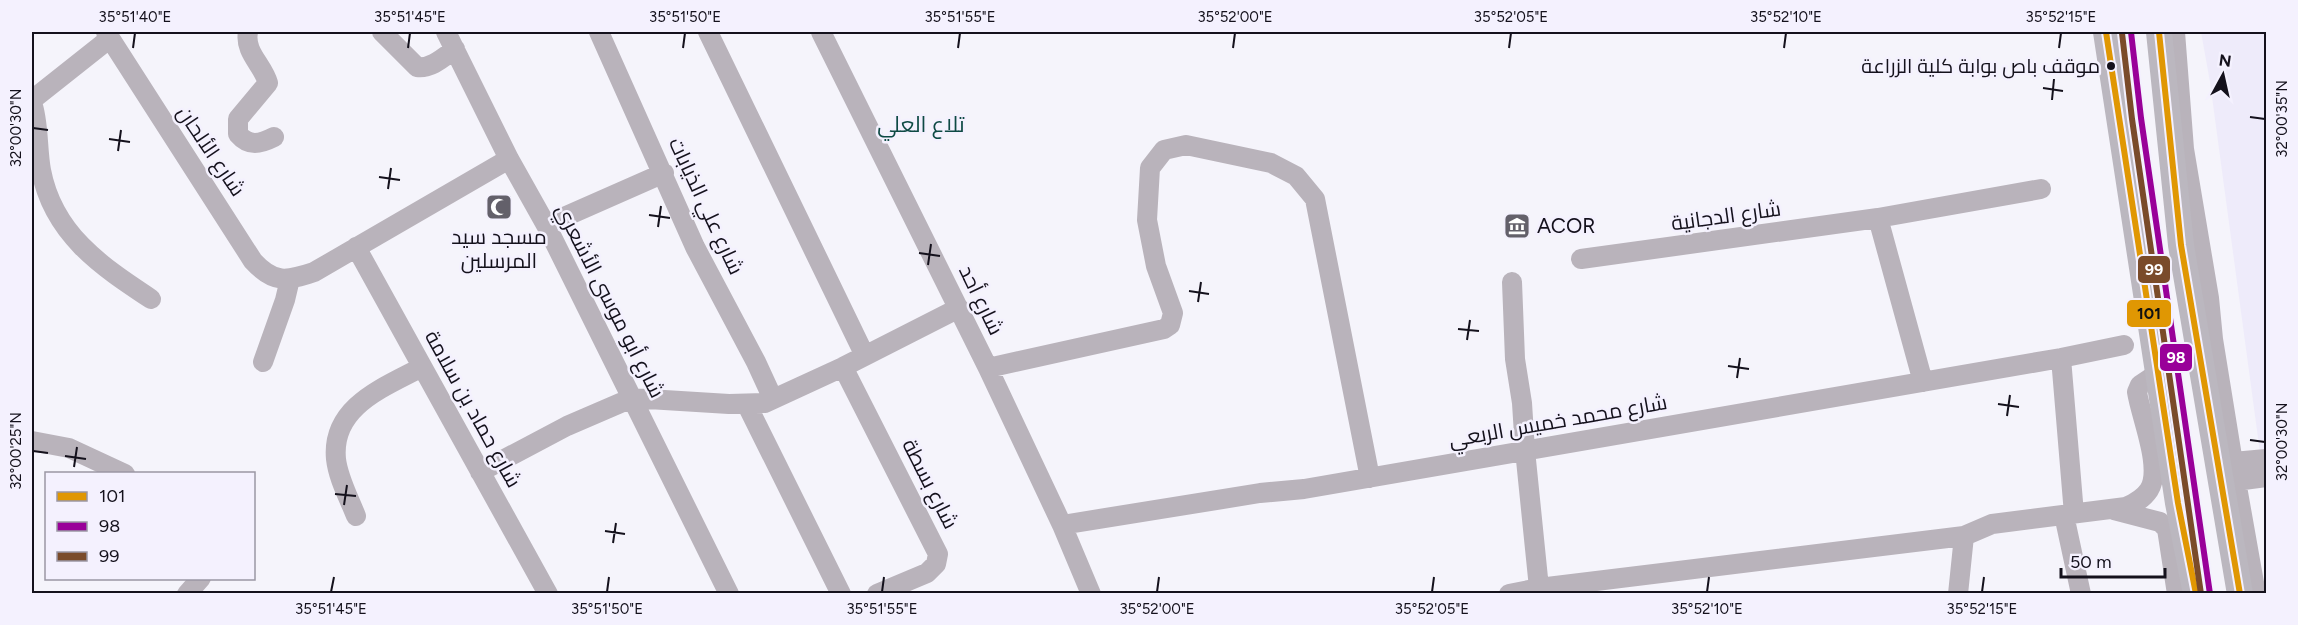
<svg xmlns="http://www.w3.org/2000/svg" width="2298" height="625" font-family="Figtree,Cairo,sans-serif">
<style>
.built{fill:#eeebfa}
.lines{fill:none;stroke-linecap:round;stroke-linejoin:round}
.minor{stroke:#b9b3bb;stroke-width:20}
.major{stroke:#bbb7bf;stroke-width:26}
.bus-1-casing{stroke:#f4f1fe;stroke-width:10}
.bus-2-casing{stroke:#f4f1fe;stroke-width:10}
.bus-3-casing{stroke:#f4f1fe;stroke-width:10}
.bus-1{stroke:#e09703;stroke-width:6}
.bus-2{stroke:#909;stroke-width:6}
.bus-3{stroke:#7a4b2a;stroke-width:6}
.ticks{fill:none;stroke:#14111c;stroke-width:2}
.bus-dot{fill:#14111c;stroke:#f4f1fe;stroke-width:2}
.labels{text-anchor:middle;stroke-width:5;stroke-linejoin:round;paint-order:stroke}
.bus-label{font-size:20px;fill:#14111c;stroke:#f4f1fe;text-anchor:end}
.street-label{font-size:21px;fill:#14111c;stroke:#f4f1fe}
.poi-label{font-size:21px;fill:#14111c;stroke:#f4f1fe;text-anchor:start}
.neighbourhood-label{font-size:22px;fill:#0e4a44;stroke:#f4f1fe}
.line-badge{stroke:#f4f1fe;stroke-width:2}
.badge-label{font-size:16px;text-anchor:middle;font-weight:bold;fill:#fff}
.pale-badge-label{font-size:16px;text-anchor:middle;font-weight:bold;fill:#111}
.neatline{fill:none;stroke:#14111c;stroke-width:2}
.ticks-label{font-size:15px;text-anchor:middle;fill:#14111c}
</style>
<rect width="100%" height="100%" fill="#f5f4fb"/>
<!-- built -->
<path class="built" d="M 2201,32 L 2266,32 L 2266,497 L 2210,82 Z"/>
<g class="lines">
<!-- minor -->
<path class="minor" d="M 106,32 L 253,261 C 274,284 287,281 314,272 L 509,159
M 248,32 C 244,52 263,65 268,83 L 238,119 L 238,134 C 249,147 260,144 274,137
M 382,32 L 417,67 C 431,69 444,57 455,49
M 446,32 L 509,159 L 546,225 L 729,594
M 599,32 L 695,247 L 756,362 L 773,399
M 708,32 L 865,356
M 821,32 L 988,368 L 1062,525 L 1091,594
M 2175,32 L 2184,149 L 2209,298 L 2213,339 L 2236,481 L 2256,594
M 32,100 L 109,39
M 32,103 C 39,122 37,149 41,170 C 53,234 101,266 151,299
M 1878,218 L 1923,382
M 546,225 L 664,173
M 356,247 L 548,594
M 1581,259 L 1878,218 L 2041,189
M 2061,358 L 2074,514
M 263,362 L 285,300 L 290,279
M 843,367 L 938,554 L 936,564 L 927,573 L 877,594
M 988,368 L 1164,329 L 1170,325 L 1173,313 L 1156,266 L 1147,220 L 1150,168 L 1164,150 L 1186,145 L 1271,163 L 1296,176 L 1315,199 L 1370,478
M 747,405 L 841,594
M 32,441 L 69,448 L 125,474
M 2233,462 L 2266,459
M 480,472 L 567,426 L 632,398 L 729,404 L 765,403 L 843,367 L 959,308
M 2236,481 L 2266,477
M 2114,510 L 2160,522 L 2167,529 L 2177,594
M 2064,515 L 2081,594
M 356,516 C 349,498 338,478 336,459 C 331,406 385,387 422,367
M 1062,525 L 1260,493 L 1304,489 L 2061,358 L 2124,345
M 1539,588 L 1964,536 L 1992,524 L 2126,507 C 2135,503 2143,499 2149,490 C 2163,468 2141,418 2137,392 L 2140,385 L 2158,373
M 187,594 L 201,578
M 1509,594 L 1539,588 L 1525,450 L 1522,403 L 1515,359 L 1512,282
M 1958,594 L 1964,536"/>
<!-- major -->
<path class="major" d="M 2106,32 L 2178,503 L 2196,594
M 2159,32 L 2181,245 L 2240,594"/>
<defs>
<path id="bus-1" d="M 2106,32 L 2178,503 L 2196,594
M 2159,32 L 2181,245 L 2240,594"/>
<path id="bus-2" d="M 2131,32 L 2141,118 L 2210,594"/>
<path id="bus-3" d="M 2122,33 L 2132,119 L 2201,594"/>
</defs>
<!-- bus-1 casing -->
<use href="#bus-1" class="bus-1-casing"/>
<!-- bus-2 casing -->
<use href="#bus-2" class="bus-2-casing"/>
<!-- bus-3 casing -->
<use href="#bus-3" class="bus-3-casing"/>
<!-- bus-1 -->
<use href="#bus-1" class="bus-1"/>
<!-- bus-2 -->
<use href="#bus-2" class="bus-2"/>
<!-- bus-3 -->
<use href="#bus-3" class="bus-3"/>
</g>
<!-- ticks -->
<path class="ticks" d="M 133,48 L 135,33M 408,48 L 410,33M 683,48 L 685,33M 958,48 L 960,33M 1233,48 L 1235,33M 1509,48 L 1511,33M 1784,48 L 1786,33M 2059,48 L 2061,33M 2043,88 L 2063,91M 2052,100 L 2054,79M 2250,117 L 2265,119M 33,128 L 48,130M 109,139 L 130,142M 118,151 L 121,130M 379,177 L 400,180M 388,189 L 391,168M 649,215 L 670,218M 658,227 L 661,206M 919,253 L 940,256M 928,265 L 931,244M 1189,291 L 1209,294M 1198,302 L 1201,282M 1458,329 L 1479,331M 1467,340 L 1470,320M 1728,366 L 1749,369M 1737,378 L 1740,358M 1998,404 L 2019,407M 2007,416 L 2010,395M 2250,440 L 2265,442M 33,451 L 48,453M 65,456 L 86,459M 74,467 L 77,447M 335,494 L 356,496M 344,505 L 347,485M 605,531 L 625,534M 613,543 L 616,523M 331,592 L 334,577M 607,592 L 609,577M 882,592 L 884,577M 1157,592 L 1159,577M 1432,592 L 1434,577M 1707,592 L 1709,577M 1982,592 L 1984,577"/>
<!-- icons -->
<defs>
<symbol id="mosque-square" viewBox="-11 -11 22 22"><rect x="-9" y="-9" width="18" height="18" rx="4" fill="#63606a" stroke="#f4f1fe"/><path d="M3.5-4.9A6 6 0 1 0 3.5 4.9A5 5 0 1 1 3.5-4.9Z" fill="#fff"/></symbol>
<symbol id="museum-square" viewBox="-11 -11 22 22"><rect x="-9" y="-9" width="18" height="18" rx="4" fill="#63606a" stroke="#f4f1fe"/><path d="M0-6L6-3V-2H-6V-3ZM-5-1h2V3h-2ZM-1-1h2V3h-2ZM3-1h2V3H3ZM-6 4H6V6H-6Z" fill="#fff"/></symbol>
</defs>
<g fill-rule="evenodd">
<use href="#mosque-square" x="484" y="192" width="30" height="30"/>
<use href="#museum-square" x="1502" y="211" width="30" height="30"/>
</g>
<!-- markers -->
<circle class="bus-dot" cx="2111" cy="66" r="5"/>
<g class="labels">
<!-- bus labels -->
<g class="bus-label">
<text x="2100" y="73">موقف باص بوابة كلية الزراعة</text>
</g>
<!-- street labels -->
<g class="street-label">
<text transform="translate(211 151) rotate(56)" y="7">شارع الألحان</text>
<text transform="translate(706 206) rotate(65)" y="7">شارع علي الذيابات</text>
<text transform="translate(1726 216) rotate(-8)" y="7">شارع الدجانية</text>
<text transform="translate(981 300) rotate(64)" y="7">شارع أحد</text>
<text transform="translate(610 301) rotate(63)" y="7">شارع أبو موسى الأشعري</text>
<text transform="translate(473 409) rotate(61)" y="7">شارع حماد بن سلامة</text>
<text transform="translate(1558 421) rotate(-10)" y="7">شارع محمد خميس الربعي</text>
<text transform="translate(930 484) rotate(63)" y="7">شارع بسطة</text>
</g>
<!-- poi labels -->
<g class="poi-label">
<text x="1537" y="233">ACOR</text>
<text x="499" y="244" text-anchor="middle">مسجد سيد<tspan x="499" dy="24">المرسلين</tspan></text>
</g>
<!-- neighbourhood labels -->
<g class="neighbourhood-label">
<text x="921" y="132">تلاع العلي</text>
</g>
</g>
<g class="line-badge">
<rect x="2137" y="255" width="34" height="29" rx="6" fill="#7a4b2a"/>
<rect x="2126" y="299" width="46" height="29" rx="6" fill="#e09703"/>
<rect x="2159" y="343" width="34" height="29" rx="6" fill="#909"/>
</g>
<g class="badge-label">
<text x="2154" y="275">99</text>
<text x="2176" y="363">98</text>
</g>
<g class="pale-badge-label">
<text x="2149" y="319">101</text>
</g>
<!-- border -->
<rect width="2298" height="625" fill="none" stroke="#f4f1fe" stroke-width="66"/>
<!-- legend -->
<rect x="45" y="472" width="210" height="108" fill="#f4f1fe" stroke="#9a97a4" stroke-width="1.5"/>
<rect x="57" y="492" width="30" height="9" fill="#e09703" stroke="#9a97a4" stroke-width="1.5"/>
<text x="99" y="502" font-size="18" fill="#14111c">101</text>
<rect x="57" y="522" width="30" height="9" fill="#990099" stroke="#9a97a4" stroke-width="1.5"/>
<text x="99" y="532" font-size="18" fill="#14111c">98</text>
<rect x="57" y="552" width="30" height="9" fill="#7a4b2a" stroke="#9a97a4" stroke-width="1.5"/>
<text x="99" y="562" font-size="18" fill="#14111c">99</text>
<!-- north arrow -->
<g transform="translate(2223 75) rotate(8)" stroke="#f4f1fe" stroke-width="4.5" paint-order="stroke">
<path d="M0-4.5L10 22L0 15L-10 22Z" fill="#14111c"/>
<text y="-9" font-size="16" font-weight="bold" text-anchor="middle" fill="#14111c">N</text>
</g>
<!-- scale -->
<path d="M2061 568v9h104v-9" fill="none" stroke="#14111c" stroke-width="3"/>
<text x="2070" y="568" font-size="18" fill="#14111c" stroke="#f4f1fe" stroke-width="4.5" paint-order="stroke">50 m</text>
<rect x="33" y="33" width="2232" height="559" class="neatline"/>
<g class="ticks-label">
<text x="135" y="22">35°51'40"E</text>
<text x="410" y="22">35°51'45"E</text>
<text x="685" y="22">35°51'50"E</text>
<text x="960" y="22">35°51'55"E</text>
<text x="1235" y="22">35°52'00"E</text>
<text x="1511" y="22">35°52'05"E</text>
<text x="1786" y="22">35°52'10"E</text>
<text x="2061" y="22">35°52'15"E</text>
<text transform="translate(2282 119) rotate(-90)" y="5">32°00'35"N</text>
<text transform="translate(16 128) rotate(-90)" y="5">32°00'30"N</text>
<text transform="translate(2282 442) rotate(-90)" y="5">32°00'30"N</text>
<text transform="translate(16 451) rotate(-90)" y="5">32°00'25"N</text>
<text x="331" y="614">35°51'45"E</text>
<text x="607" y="614">35°51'50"E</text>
<text x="882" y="614">35°51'55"E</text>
<text x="1157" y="614">35°52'00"E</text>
<text x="1432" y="614">35°52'05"E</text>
<text x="1707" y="614">35°52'10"E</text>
<text x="1982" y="614">35°52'15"E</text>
</g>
</svg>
